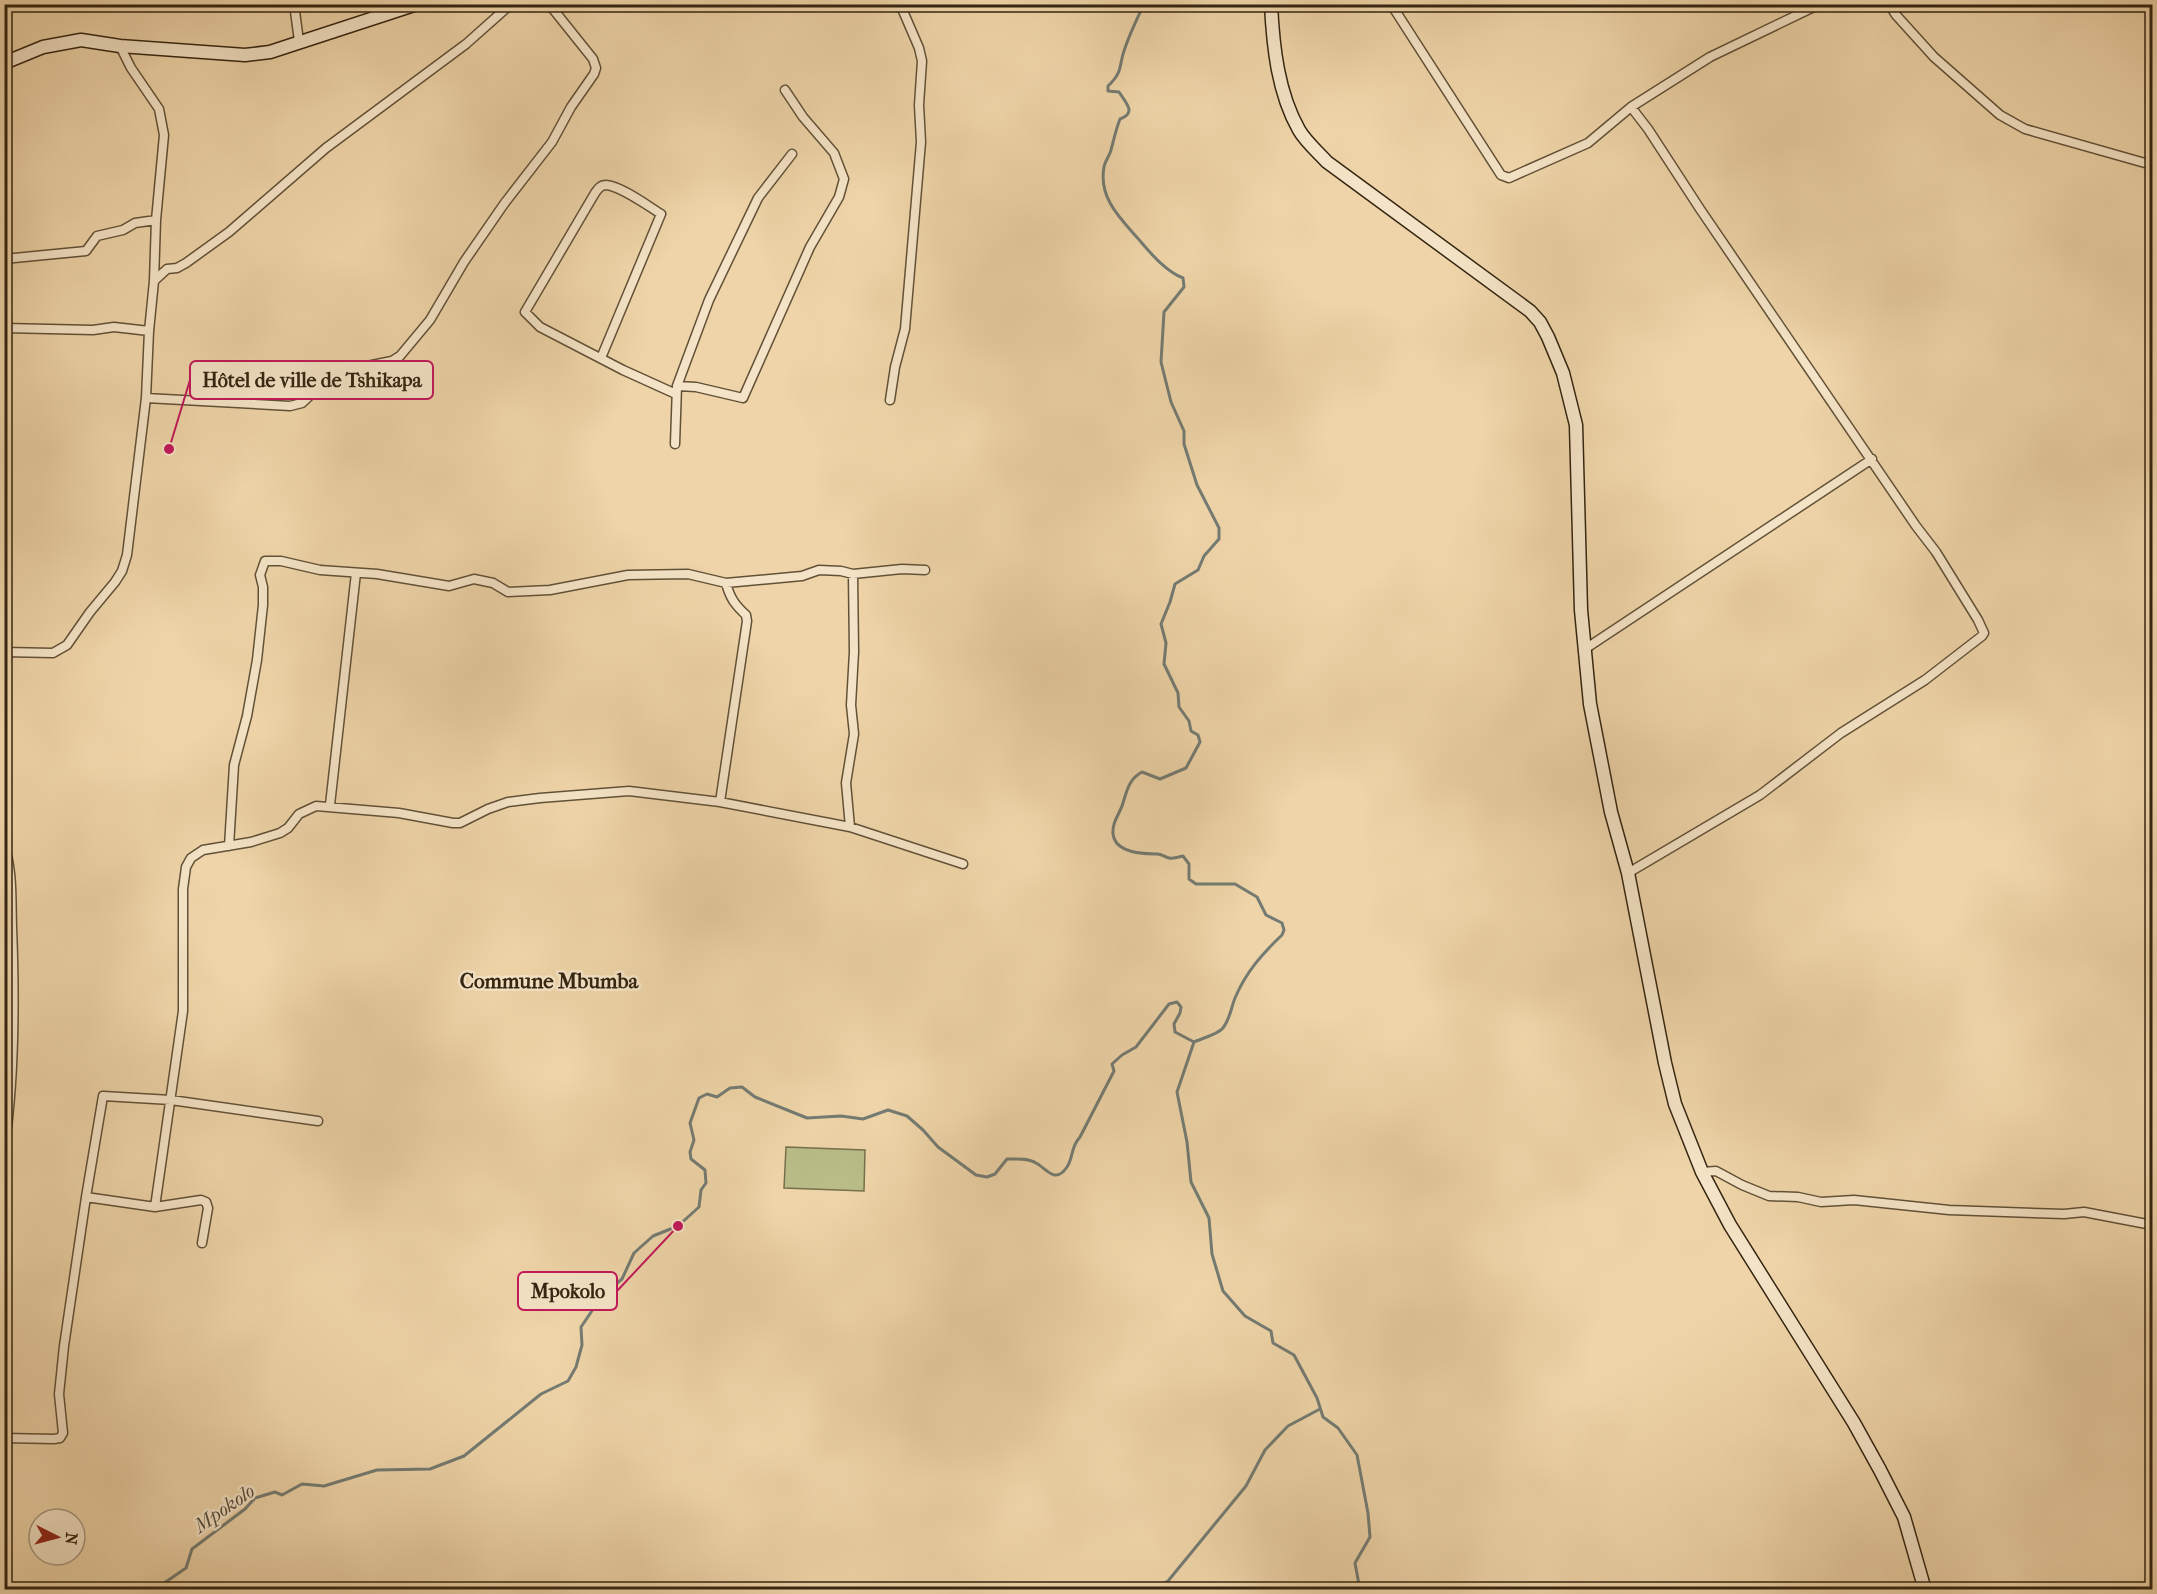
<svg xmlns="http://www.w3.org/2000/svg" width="2157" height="1594" font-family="'IM FELL French Canon',serif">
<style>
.green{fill:#b9bc87;stroke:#76704c;stroke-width:1.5}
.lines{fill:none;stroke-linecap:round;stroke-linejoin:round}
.stream{stroke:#747b72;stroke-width:3}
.minor-casing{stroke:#625137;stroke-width:11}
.secondary-casing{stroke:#342511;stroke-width:15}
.minor{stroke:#f4e3c6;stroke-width:8}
.secondary{stroke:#f4e3c6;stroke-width:12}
.labels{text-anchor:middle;stroke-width:5;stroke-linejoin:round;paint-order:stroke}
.water-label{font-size:20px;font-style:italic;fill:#4e493a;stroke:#f4e3c6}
.quarter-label{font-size:21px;font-weight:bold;fill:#342511;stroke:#f4e3c6}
.leader{fill:none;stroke:#c2185b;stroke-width:2}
.callout-dot{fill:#c2185b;stroke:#f4e3c6;stroke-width:2}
.callout{fill:#f4e3c6;stroke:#c2185b;stroke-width:2}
.callout-label{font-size:20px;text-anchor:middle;font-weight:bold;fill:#342511}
</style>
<rect width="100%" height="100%" fill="#eed4a8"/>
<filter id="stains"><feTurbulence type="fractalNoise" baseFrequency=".00333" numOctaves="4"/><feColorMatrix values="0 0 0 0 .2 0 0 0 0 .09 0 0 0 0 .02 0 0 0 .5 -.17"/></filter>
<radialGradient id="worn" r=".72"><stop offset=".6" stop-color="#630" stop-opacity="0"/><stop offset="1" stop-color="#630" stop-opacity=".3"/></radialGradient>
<!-- green -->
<path class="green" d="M 786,1147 L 865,1150 L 864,1191 L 784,1188 Z"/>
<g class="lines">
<!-- stream -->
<path class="stream" d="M 1144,4 C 1137,19 1130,33 1125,48 C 1118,66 1124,71 1108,86 L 1108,91 L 1119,92 C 1126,103 1137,113 1120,119 C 1116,129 1114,139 1111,150 C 1110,155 1105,161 1104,167 C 1098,199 1122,220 1141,242 C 1152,255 1167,272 1183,278 L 1184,287 L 1164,312 L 1161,362 L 1171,402 L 1184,431 L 1184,444 L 1197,485 L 1219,528 L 1219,539 L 1204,556 L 1198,570 L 1175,584 L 1170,602 L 1161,624 L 1166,643 L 1164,664 L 1178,693 L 1179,707 L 1189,721 L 1191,731 L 1198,735 L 1200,742 L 1186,768 L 1160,779 L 1142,772 C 1129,779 1127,790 1123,803 C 1120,814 1112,821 1113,834 C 1115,853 1142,854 1156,854 C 1161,853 1164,857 1169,858 C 1173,859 1179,857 1183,856 L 1189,864 L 1189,879 L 1196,884 L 1235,884 L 1257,897 L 1266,915 L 1282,923 L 1284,930 L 1282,935 C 1262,954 1246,972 1235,998 C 1231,1008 1230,1019 1223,1028 C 1217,1035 1202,1038 1194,1042 L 1177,1092 L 1187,1142 L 1191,1182 L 1209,1218 L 1212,1254 L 1223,1291 L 1245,1316 L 1271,1331 L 1273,1343 L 1294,1355 L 1317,1398 L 1323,1417 L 1338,1428 L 1357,1455 L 1368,1513 L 1370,1537 L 1355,1563 L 1360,1590
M 154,1590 L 186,1568 L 192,1549 L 245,1509 L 255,1498 L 275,1492 L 282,1495 L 302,1484 L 324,1486 L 377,1470 L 430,1469 L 464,1456 L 541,1394 L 568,1381 L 576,1367 L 582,1345 L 581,1327 L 602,1296 L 622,1279 L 634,1253 L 653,1236 L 678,1226 L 699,1207 L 701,1190 L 706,1183 L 705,1170 L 691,1159 L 690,1152 L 694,1140 L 690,1123 L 699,1098 L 707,1094 L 717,1097 L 730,1088 L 742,1087 L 755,1097 L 807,1118 L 841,1116 L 863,1119 L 888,1110 L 907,1116 L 923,1130 L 938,1147 L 976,1175 L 987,1177 L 995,1174 L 1007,1159 C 1016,1159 1028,1158 1036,1163 C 1046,1168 1055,1185 1067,1167 C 1074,1156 1070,1148 1080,1137 L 1114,1071 L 1112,1064 L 1122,1055 L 1136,1047 L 1169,1004 L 1177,1002 L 1181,1007 L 1180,1013 L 1174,1024 L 1175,1032 L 1194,1042
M 1153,1590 L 1168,1581 L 1246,1486 L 1265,1450 L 1288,1426 L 1320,1409"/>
<defs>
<path id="minor" d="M 294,4 L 299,41
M 1391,4 L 1501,175 L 1509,178 L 1588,143 L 1631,107 L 1710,57 L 1820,4
M 1889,4 L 1896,15 L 1934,57 L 2000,115 L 2025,129 L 2152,165
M 4,259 L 86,251 L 97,236 L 123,230 L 135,223 L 156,220
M 154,281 L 167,269 L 177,268 L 186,263 L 229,232 L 326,148 L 466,44 L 511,4
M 4,328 L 93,330 L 114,327 L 149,331
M 601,358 L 661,214 C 648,206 621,186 606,185 C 600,185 598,189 595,193 L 525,312 L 540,327 L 623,370 L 676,394
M 677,386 L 696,387 L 743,398 L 810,247 L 839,197 L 844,179 L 834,153 L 803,117 L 785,90
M 146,398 L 290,406 L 302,403 L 323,383 L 335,376 L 367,366 L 392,361 L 400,356 L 430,320 L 464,262 L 504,204 L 552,142 L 571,107 L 594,74 L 596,68 L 593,59 L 553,9 L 547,4
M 890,400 L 895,367 L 905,329 L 921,142 L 919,105 L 922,61 L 919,48 L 900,4
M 675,444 L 677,386 L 709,300 L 758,198 L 792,154
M 1585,649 L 1872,459
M 4,652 L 53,653 L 67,645 L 90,612 L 115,582 L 122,571 L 127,555 L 146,398 L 149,331 L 154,281 L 156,220 L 164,135 L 159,109 L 131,68 L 120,46
M 720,802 L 747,621 L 746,615 C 735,605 730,598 726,583
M 330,805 L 356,573
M 850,827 L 846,783 L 854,734 L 851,705 L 854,652 L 853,574
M 4,845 C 13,871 11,900 12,927 C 15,1001 15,1077 4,1150
M 229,846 L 234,765 L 247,716 L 257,660 L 263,605 L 263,587 L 260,575 L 265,561 L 281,561 L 320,570 L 377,574 L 449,586 L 474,579 L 493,583 L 508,592 L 550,590 L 628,575 L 688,574 L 726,583 L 802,576 L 819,570 L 841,571 L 853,574 L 902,569 L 925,570
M 1628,873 L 1760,795 L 1841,733 L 1925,680 L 1982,636 L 1984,633 L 1978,620 L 1936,552 L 1916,526 L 1700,209 L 1648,129 L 1631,107
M 1702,1172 L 1716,1171 L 1742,1185 L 1769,1196 L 1798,1197 L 1821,1202 L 1854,1200 L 1949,1210 L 2064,1214 L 2084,1212 L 2152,1225
M 86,1197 L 155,1207 L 201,1200 L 206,1202 L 208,1208 L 202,1243
M 155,1207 L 183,1011 L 183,889 L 186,867 L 191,858 L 203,850 L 251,842 L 280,833 L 288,828 L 299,814 L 316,806 L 399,813 L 453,823 L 460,823 L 488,809 L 508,802 L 540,798 L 629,791 L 720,802 L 850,827 L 963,864
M 4,1438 L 54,1439 L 60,1438 L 63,1433 L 59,1394 L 64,1346 L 86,1197 L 103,1096 L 171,1100 L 318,1121"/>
<path id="secondary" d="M 1271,4 C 1273,47 1278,93 1299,130 C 1306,142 1318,152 1327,162 L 1530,311 L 1540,322 L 1548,337 L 1563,373 L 1576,425 L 1581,610 L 1590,704 L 1611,812 L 1628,873 L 1665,1063 L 1675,1104 L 1702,1172 L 1730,1225 L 1854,1423 L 1880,1470 L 1904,1517 L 1925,1590
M 4,63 L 43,47 L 81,40 L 120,46 L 245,55 L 270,52 L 417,4"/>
</defs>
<!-- minor casing -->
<use href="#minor" class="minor-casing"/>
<!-- secondary casing -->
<use href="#secondary" class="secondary-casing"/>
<!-- minor -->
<use href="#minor" class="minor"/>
<!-- secondary -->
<use href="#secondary" class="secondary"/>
</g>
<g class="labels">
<!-- water labels -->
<g class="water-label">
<text transform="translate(224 1508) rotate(-35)" y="7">Mpokolo</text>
</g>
<!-- quarter labels -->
<g class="quarter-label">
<text x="549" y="988">Commune Mbumba</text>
</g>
</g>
<!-- callouts -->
<path class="leader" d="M169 449L190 380M678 1226L617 1291"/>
<g class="callout-dot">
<circle cx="169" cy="449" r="6"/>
<circle cx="678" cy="1226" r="6"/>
</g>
<g class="callout">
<rect x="190" y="361" width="243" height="38" rx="6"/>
<rect x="518" y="1272" width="99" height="38" rx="6"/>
</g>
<g class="callout-label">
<text x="312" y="387">Hôtel de ville de Tshikapa</text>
<text x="568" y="1298">Mpokolo</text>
</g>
<!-- margin -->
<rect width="2157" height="1594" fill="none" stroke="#eed4a8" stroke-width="24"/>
<rect x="6" y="6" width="2145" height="1582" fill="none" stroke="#342511" stroke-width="3"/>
<rect x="12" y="12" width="2133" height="1570" fill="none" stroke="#342511" stroke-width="1.5"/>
<!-- north arrow -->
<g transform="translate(57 1537) rotate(96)"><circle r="28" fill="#f4e3c6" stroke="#a7977e" stroke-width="1.5"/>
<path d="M0-4.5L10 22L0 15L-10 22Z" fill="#8f2418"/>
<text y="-9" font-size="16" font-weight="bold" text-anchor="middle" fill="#342511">N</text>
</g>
<rect width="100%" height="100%" filter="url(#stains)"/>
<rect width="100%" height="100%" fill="url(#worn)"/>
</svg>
